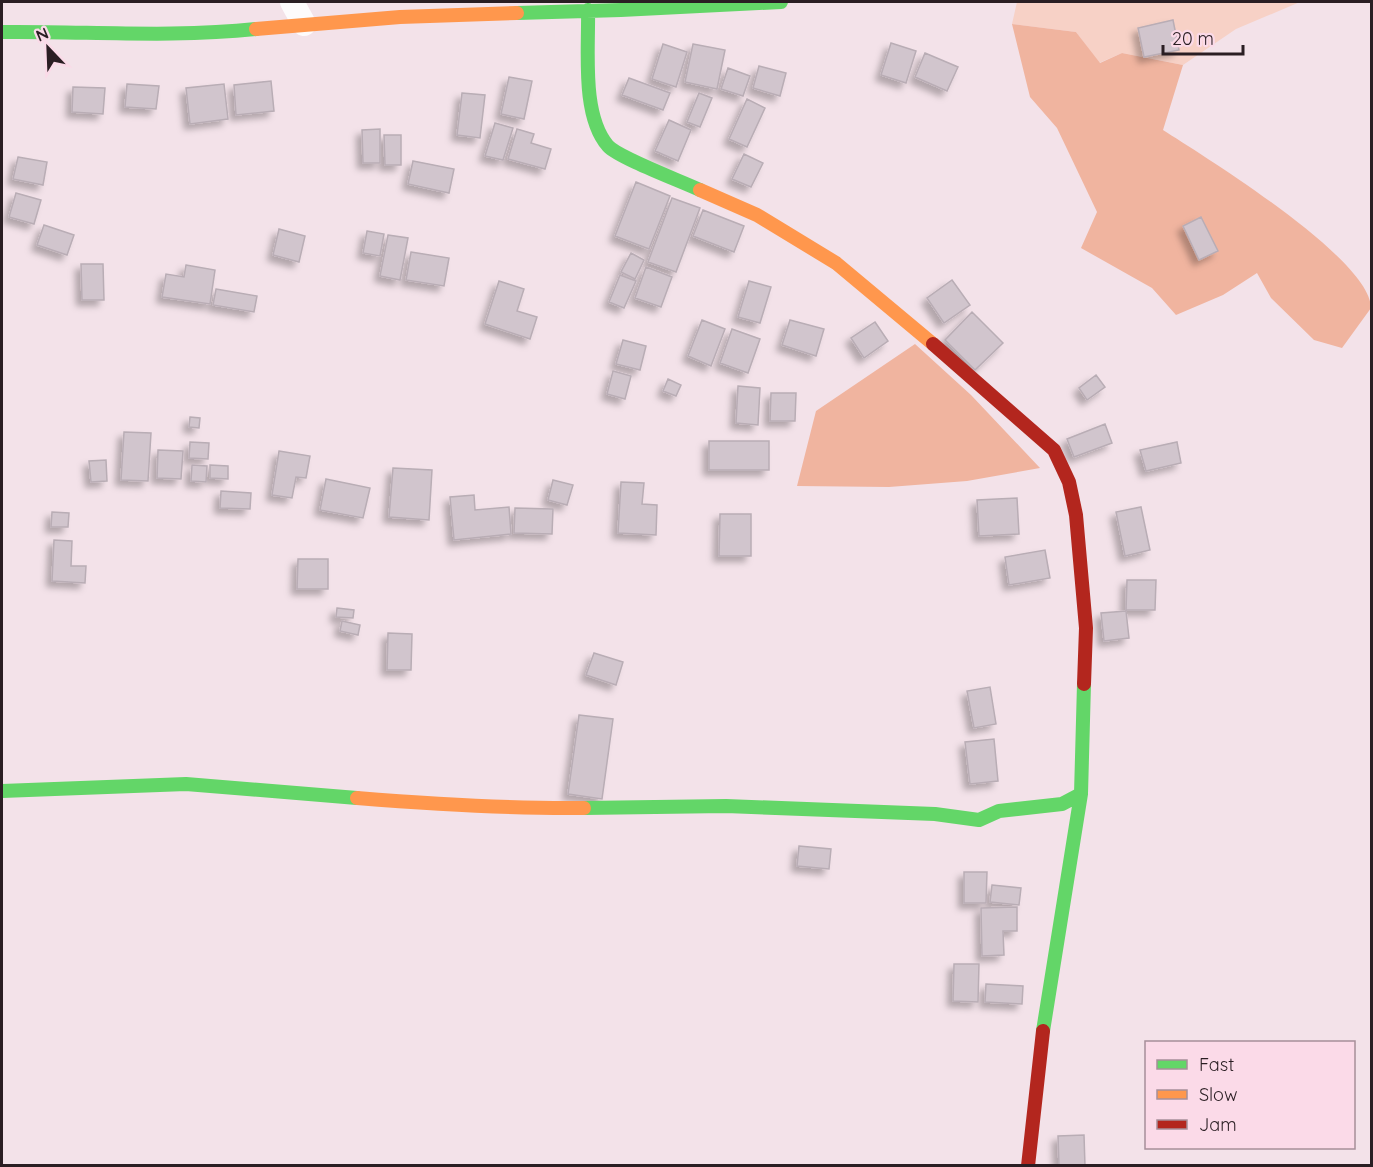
<svg xmlns="http://www.w3.org/2000/svg" width="1373" height="1167" font-family="Quicksand,sans-serif">
<style>
.green{fill:#f7d1c6}
.forest{fill:#f0b49f}
.building{fill:#d1c5cd;stroke:#b9adb5;stroke-width:1.5;filter:url(#shadow)}
.lines{fill:none;stroke-linecap:round;stroke-linejoin:round}
.street{stroke:#fdfbfc;stroke-width:24}
.fast{stroke:#63d668;stroke-width:14}
.slow{stroke:#ff974d;stroke-width:14}
.jam{stroke:#b3261e;stroke-width:14}
</style>
<defs>
<filter id="shadow"><feDropShadow dx="-5.5" dy="5.5" stdDeviation="3" flood-color="#0004"/></filter>
</defs>
<rect width="100%" height="100%" fill="#f3e2e9"/>
<!-- green -->
<path class="green" d="M 1017,2 L 1300,2 L 1236,29 L 1183,65 L 1122,53 L 1099,63 L 1076,32 L 1012,24 Z"/>
<!-- forest -->
<path class="forest" d="M 1012,24 L 1076,32 L 1100,63 L 1122,53 L 1183,65 L 1163,130 C 1205,157 1371,259 1371,308 L 1342,348 L 1314,340 L 1271,298 L 1257,273 L 1223,295 L 1176,315 L 1152,288 L 1081,248 L 1097,212 L 1057,128 L 1030,97 Z
M 915,344 L 971,395 L 1040,468 L 967,481 L 889,487 L 797,486 L 816,411 Z"/>
<!-- building -->
<path class="building" d="M 1173,20 L 1179,50 L 1144,57 L 1138,28 Z
M 891,43 L 916,51 L 906,83 L 881,75 Z
M 663,44 L 687,52 L 676,87 L 652,79 Z
M 693,44 L 725,50 L 717,89 L 685,82 Z
M 925,53 L 958,67 L 947,91 L 915,77 Z
M 759,66 L 786,73 L 780,96 L 753,88 Z
M 728,68 L 750,76 L 743,96 L 721,89 Z
M 509,77 L 532,81 L 524,119 L 501,114 Z
M 629,78 L 670,93 L 663,110 L 622,95 Z
M 271,81 L 274,111 L 236,115 L 234,85 Z
M 127,84 L 159,86 L 156,109 L 125,107 Z
M 224,84 L 228,119 L 190,124 L 186,88 Z
M 73,87 L 105,88 L 103,114 L 72,112 Z
M 462,93 L 485,95 L 480,138 L 457,135 Z
M 699,93 L 712,98 L 700,127 L 687,122 Z
M 747,99 L 765,108 L 747,147 L 729,139 Z
M 669,120 L 691,130 L 678,161 L 655,151 Z
M 495,123 L 513,128 L 503,160 L 485,156 Z
M 380,129 L 380,163 L 363,163 L 362,130 Z
M 517,129 L 534,134 L 531,143 L 551,149 L 545,169 L 508,159 Z
M 384,135 L 401,135 L 401,165 L 385,165 Z
M 744,154 L 763,163 L 751,187 L 732,179 Z
M 18,157 L 47,162 L 43,185 L 13,179 Z
M 413,161 L 454,169 L 449,193 L 408,184 Z
M 636,182 L 670,196 L 649,249 L 615,236 Z
M 16,193 L 41,200 L 34,224 L 9,217 Z
M 672,198 L 700,208 L 676,272 L 648,262 Z
M 703,210 L 744,226 L 734,252 L 693,236 Z
M 1201,217 L 1218,251 L 1199,260 L 1183,226 Z
M 44,225 L 74,235 L 67,255 L 37,245 Z
M 279,229 L 305,236 L 299,262 L 273,255 Z
M 367,231 L 384,234 L 380,256 L 363,253 Z
M 388,235 L 408,238 L 400,280 L 380,276 Z
M 411,252 L 449,258 L 444,286 L 406,280 Z
M 631,253 L 644,260 L 635,279 L 621,272 Z
M 81,264 L 103,264 L 104,300 L 82,300 Z
M 186,265 L 215,270 L 210,304 L 162,297 L 166,274 L 184,277 Z
M 646,267 L 672,277 L 661,307 L 635,298 Z
M 620,275 L 636,281 L 624,308 L 609,302 Z
M 952,280 L 970,305 L 944,323 L 927,298 Z
M 499,281 L 524,289 L 517,311 L 537,317 L 530,339 L 485,324 Z
M 749,281 L 771,287 L 760,323 L 738,317 Z
M 216,289 L 257,296 L 254,312 L 213,305 Z
M 972,312 L 1003,343 L 975,370 L 945,340 Z
M 702,320 L 725,329 L 711,366 L 688,356 Z
M 790,320 L 824,329 L 816,356 L 782,345 Z
M 875,322 L 888,341 L 864,358 L 851,338 Z
M 732,329 L 760,339 L 748,373 L 720,363 Z
M 623,340 L 646,346 L 640,370 L 616,364 Z
M 613,371 L 631,376 L 625,399 L 607,394 Z
M 1096,375 L 1105,387 L 1087,400 L 1079,388 Z
M 668,379 L 681,385 L 676,396 L 663,391 Z
M 738,386 L 760,388 L 758,425 L 736,423 Z
M 771,393 L 796,393 L 795,421 L 770,421 Z
M 190,417 L 200,418 L 199,428 L 189,427 Z
M 1105,424 L 1112,443 L 1074,457 L 1067,439 Z
M 124,432 L 151,433 L 148,481 L 121,480 Z
M 709,441 L 769,441 L 769,470 L 709,470 Z
M 190,442 L 209,443 L 208,459 L 189,458 Z
M 1177,442 L 1181,463 L 1146,471 L 1140,450 Z
M 158,450 L 183,451 L 181,479 L 157,478 Z
M 279,451 L 310,456 L 306,478 L 296,477 L 292,498 L 272,495 Z
M 106,460 L 107,481 L 91,482 L 89,461 Z
M 192,465 L 207,466 L 206,482 L 191,481 Z
M 210,465 L 228,466 L 228,479 L 210,478 Z
M 393,468 L 432,470 L 429,520 L 389,517 Z
M 326,479 L 370,488 L 363,518 L 320,510 Z
M 553,480 L 573,485 L 567,505 L 548,500 Z
M 621,482 L 644,483 L 642,504 L 657,505 L 656,535 L 618,533 Z
M 221,491 L 251,493 L 250,509 L 220,508 Z
M 474,495 L 475,510 L 509,507 L 511,534 L 454,540 L 450,497 Z
M 1017,498 L 1019,534 L 979,536 L 977,500 Z
M 1141,507 L 1150,550 L 1125,556 L 1116,512 Z
M 515,508 L 553,509 L 552,534 L 514,533 Z
M 52,512 L 69,513 L 68,527 L 51,527 Z
M 720,514 L 751,514 L 751,556 L 719,556 Z
M 54,540 L 72,541 L 71,566 L 86,566 L 85,583 L 52,581 Z
M 1045,550 L 1050,578 L 1009,585 L 1005,557 Z
M 298,559 L 328,559 L 328,589 L 297,589 Z
M 1127,580 L 1156,580 L 1155,610 L 1126,610 Z
M 337,608 L 354,610 L 353,618 L 336,617 Z
M 1126,611 L 1129,638 L 1104,641 L 1101,613 Z
M 342,621 L 360,625 L 358,635 L 340,631 Z
M 388,633 L 412,634 L 411,670 L 387,670 Z
M 594,653 L 623,662 L 616,685 L 586,675 Z
M 990,687 L 996,724 L 974,728 L 967,691 Z
M 579,715 L 613,719 L 602,799 L 568,794 Z
M 994,739 L 998,781 L 970,784 L 965,742 Z
M 799,846 L 831,849 L 829,869 L 797,866 Z
M 964,872 L 987,872 L 986,903 L 964,903 Z
M 992,885 L 1021,888 L 1019,905 L 990,902 Z
M 1017,907 L 1017,931 L 1003,931 L 1004,955 L 982,956 L 981,908 Z
M 954,964 L 979,964 L 978,1002 L 953,1001 Z
M 986,984 L 1023,986 L 1022,1004 L 985,1002 Z
M 1084,1135 L 1085,1166 L 1059,1166 L 1058,1136 Z"/>
<g class="lines">
<!-- street -->
<path class="street" d="M 292,2 L 304,24"/>
<!-- fast -->
<path class="fast" d="M 588,10 C 589,49 581,115 608,146 C 619,158 681,181 700,190
M 517,13 L 621,10 L 781,2
M 2,32 C 86,31 172,38 256,29
M 2,791 L 186,784 L 357,798
M 584,808 L 726,806 L 935,814 L 979,820 L 999,811 L 1062,804 L 1081,794
M 1043,1031 L 1081,794 L 1084,684"/>
<!-- slow -->
<path class="slow" d="M 256,29 L 400,17 L 517,13
M 700,190 L 757,215 L 836,263 L 933,344
M 357,798 C 433,804 508,809 584,808"/>
<!-- jam -->
<path class="jam" d="M 933,344 L 1054,450 L 1069,482 L 1076,515 L 1086,628 L 1084,684
M 1028,1166 L 1043,1031"/>
</g>
<!-- border -->
<rect width="1373" height="1167" fill="none" stroke="#2a1e23" stroke-width="6"/>
<!-- legend -->
<rect x="1145" y="1041" width="210" height="108" fill="#fbdae8" stroke="#a78f99" stroke-width="1.5"/>
<rect x="1157" y="1060" width="30" height="9" fill="#63d668" stroke="#a78f99" stroke-width="1.5"/>
<text x="1199" y="1071" font-size="18" fill="#2a1e23">Fast</text>
<rect x="1157" y="1090" width="30" height="9" fill="#ff974d" stroke="#a78f99" stroke-width="1.5"/>
<text x="1199" y="1101" font-size="18" fill="#2a1e23">Slow</text>
<rect x="1157" y="1120" width="30" height="9" fill="#b3261e" stroke="#a78f99" stroke-width="1.5"/>
<text x="1199" y="1131" font-size="18" fill="#2a1e23">Jam</text>
<!-- north arrow -->
<g transform="translate(48 48) rotate(337)" stroke="#fbdae8" stroke-width="4.5" paint-order="stroke">
<path d="M0-4.5L10 22L0 15L-10 22Z" fill="#2a1e23"/>
<text y="-9" font-size="16" font-weight="bold" text-anchor="middle" fill="#2a1e23">N</text>
</g>
<!-- scale -->
<path d="M1163 45v9h80v-9" fill="none" stroke="#2a1e23" stroke-width="3"/>
<text x="1172" y="45" font-size="18" fill="#2a1e23" stroke="#fbdae8" stroke-width="4.5" paint-order="stroke">20 m</text>
</svg>
